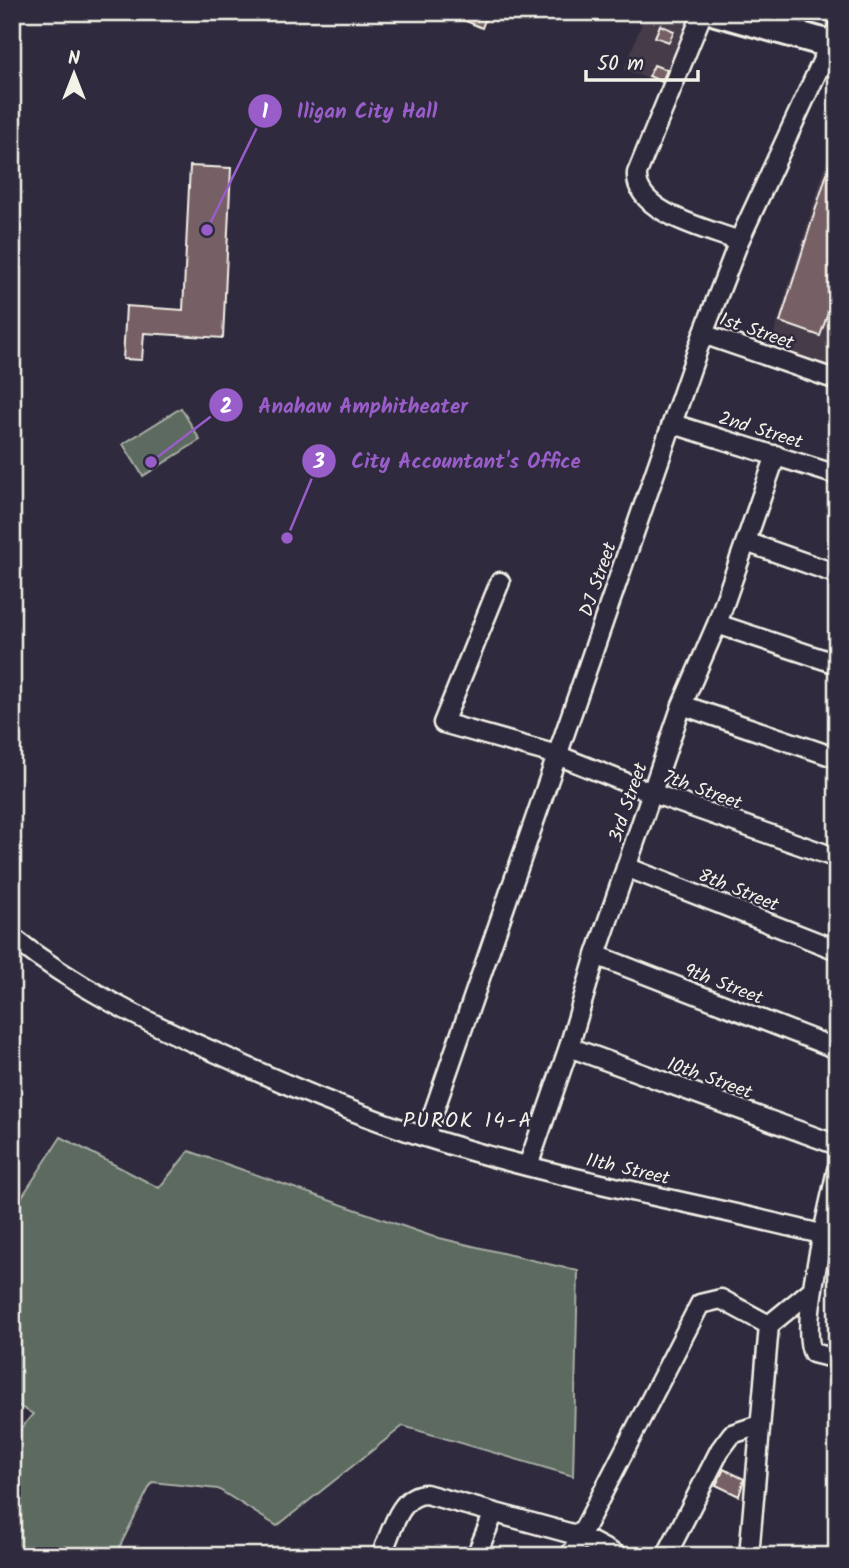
<svg xmlns="http://www.w3.org/2000/svg" width="849" height="1568" font-family="Kalam,sans-serif">
<style>
.built{fill:#453a49}
.green{fill:#5b6a61;stroke:#a8aea4;stroke-width:2}
.building{fill:#776165;stroke:#f4f1e8;stroke-width:2}
.lines{fill:none;stroke-linecap:round;stroke-linejoin:round}
.street-casing{stroke:#f4f1e8;stroke-width:23}
.secondary-casing{stroke:#f4f1e8;stroke-width:32}
.street{stroke:#2f2a3d;stroke-width:18}
.secondary{stroke:#2f2a3d;stroke-width:26}
.labels{text-anchor:middle;stroke-width:5;stroke-linejoin:round;paint-order:stroke}
.street-label{font-size:19px;fill:#f4f1e8;stroke:#2f2a3d}
.neighbourhood-label{font-size:21px;letter-spacing:2px;fill:#f4f1e8;stroke:#2f2a3d}
.leader{fill:none;stroke:#995dc9;stroke-width:2.5}
.callout-dot{fill:#995dc9;stroke:#2f2a3d;stroke-width:2.5}
.mark-label{font-size:21px;text-anchor:middle;font-weight:bold;fill:#fff}
.callout-label{font-size:21px;text-anchor:middle;font-weight:bold;fill:#995dc9;stroke:#2f2a3d;stroke-width:5;stroke-linejoin:round;paint-order:stroke}
</style>
<rect width="100%" height="100%" fill="#2f2a3d"/>
<filter id="ink" filterUnits="userSpaceOnUse"><feTurbulence type="fractalNoise" baseFrequency=".0143" numOctaves="2"/><feDisplacementMap in="SourceGraphic" scale="14" xChannelSelector="R" yChannelSelector="G"/><feConvolveMatrix kernelMatrix="1 2 1 2 8 2 1 2 1" color-interpolation-filters="sRGB"/></filter>
<g filter="url(#ink)">
<!-- built -->
<path class="built" d="M 646,12 L 660,12 L 695,25 L 672,87 L 624,70 Z
M 837,128 L 837,369 L 770,346 Z"/>
<!-- green -->
<path class="green" d="M 181,408 L 200,440 L 143,476 L 123,444 Z
M 61,1137 L 159,1188 L 189,1151 L 431,1236 L 578,1271 L 573,1476 L 403,1426 L 277,1526 L 218,1489 L 152,1482 L 115,1556 L 12,1556 L 12,1439 L 33,1414 L 12,1402 L 12,1212 Z"/>
<!-- building -->
<path class="building" d="M 445,12 L 488,12 L 482,28 Z
M 660,25 L 674,31 L 669,42 L 655,37 Z
M 654,65 L 667,70 L 662,82 L 649,76 Z
M 834,151 L 837,151 L 837,250 L 832,266 L 837,267 L 837,287 L 820,336 L 780,322 Z
M 190,166 L 231,168 L 223,338 L 144,333 L 142,360 L 123,359 L 126,306 L 183,310 Z
M 724,1469 L 744,1479 L 739,1496 L 716,1485 Z"/>
<g class="lines">
<defs>
<path id="street" d="M 703,12 L 637,173 C 634,213 708,229 739,241
M 703,334 L 837,380
M 673,424 L 837,475
M 746,542 L 837,574
M 500,582 L 443,723 L 557,755 L 652,793 L 837,858
M 717,624 L 837,664
M 682,705 L 837,758
M 626,867 L 837,950
M 12,937 C 75,987 146,1022 219,1054 C 286,1085 355,1114 425,1137 C 559,1180 700,1203 837,1238
M 596,955 L 837,1049
M 569,1047 L 837,1145
M 425,1137 L 703,334 L 739,241 L 837,29
M 528,1166 L 569,1047 L 596,955 L 682,705 L 717,624 L 776,455
M 837,1170 C 830,1203 798,1329 813,1353 L 837,1359
M 381,1556 C 391,1534 399,1494 426,1494 L 580,1536 L 618,1556
M 476,1556 L 493,1515
M 570,1556 L 700,1304 L 721,1299 L 769,1325
M 666,1556 L 720,1450 L 732,1434 L 759,1425
M 749,1556 L 769,1325 L 813,1289"/>
<path id="secondary" d="M 716,12 L 837,46"/>
</defs>
<!-- street casing -->
<use href="#street" class="street-casing"/>
<!-- secondary casing -->
<use href="#secondary" class="secondary-casing"/>
<!-- street -->
<use href="#street" class="street"/>
<!-- secondary -->
<use href="#secondary" class="secondary"/>
</g>
</g>
<g class="labels">
<!-- street labels -->
<g class="street-label">
<text transform="translate(757 330) rotate(19)" y="7">1st Street</text>
<text transform="translate(761 429) rotate(17)" y="7">2nd Street</text>
<text transform="translate(597 579) rotate(-71)" y="7">DJ Street</text>
<text transform="translate(703 789) rotate(20)" y="7">7th Street</text>
<text transform="translate(627 802) rotate(-71)" y="7">3rd Street</text>
<text transform="translate(739 889) rotate(22)" y="7">8th Street</text>
<text transform="translate(724 983) rotate(21)" y="7">9th Street</text>
<text transform="translate(710 1077) rotate(20)" y="7">10th Street</text>
<text transform="translate(628 1168) rotate(13)" y="7">11th Street</text>
</g>
<!-- neighbourhood labels -->
<g class="neighbourhood-label">
<text x="468" y="1127">PUROK 14-A</text>
</g>
</g>
<!-- callouts -->
<path class="leader" d="M207 230L265 111M151 462L226 405M287 538L319 461"/>
<g class="callout-dot">
<circle cx="207" cy="230" r="7"/>
<circle cx="151" cy="462" r="7"/>
<circle cx="287" cy="538" r="7"/>
<circle cx="265" cy="111" r="18"/>
<circle cx="226" cy="405" r="18"/>
<circle cx="319" cy="461" r="18"/>
</g>
<g class="mark-label">
<text x="265" y="118">1</text>
<text x="226" y="413">2</text>
<text x="319" y="468">3</text>
</g>
<g class="callout-label">
<text x="367" y="118">Iligan City Hall</text>
<text x="363" y="413">Anahaw Amphitheater</text>
<text x="466" y="468">City Accountant's Office</text>
</g>
<!-- margin -->
<rect width="849" height="1568" fill="none" stroke="#2f2a3d" stroke-width="42"/>
<rect x="21" y="21" width="807" height="1526" fill="none" stroke="#f4f1e8" stroke-width="2.5" filter="url(#ink)"/>
<!-- north arrow -->
<g transform="translate(74 74)" stroke="#2f2a3d" stroke-width="5" paint-order="stroke">
<path d="M0-5L12 26L0 18L-12 26Z" fill="#f4f1e8"/>
<text y="-10" font-size="19" font-weight="bold" text-anchor="middle" fill="#f4f1e8">N</text>
</g>
<!-- scale -->
<path d="M586 70v10h112v-10" fill="none" stroke="#f4f1e8" stroke-width="3.5"/>
<text x="597" y="70" font-size="21" fill="#f4f1e8" stroke="#2f2a3d" stroke-width="5" paint-order="stroke">50 m</text>
</svg>
